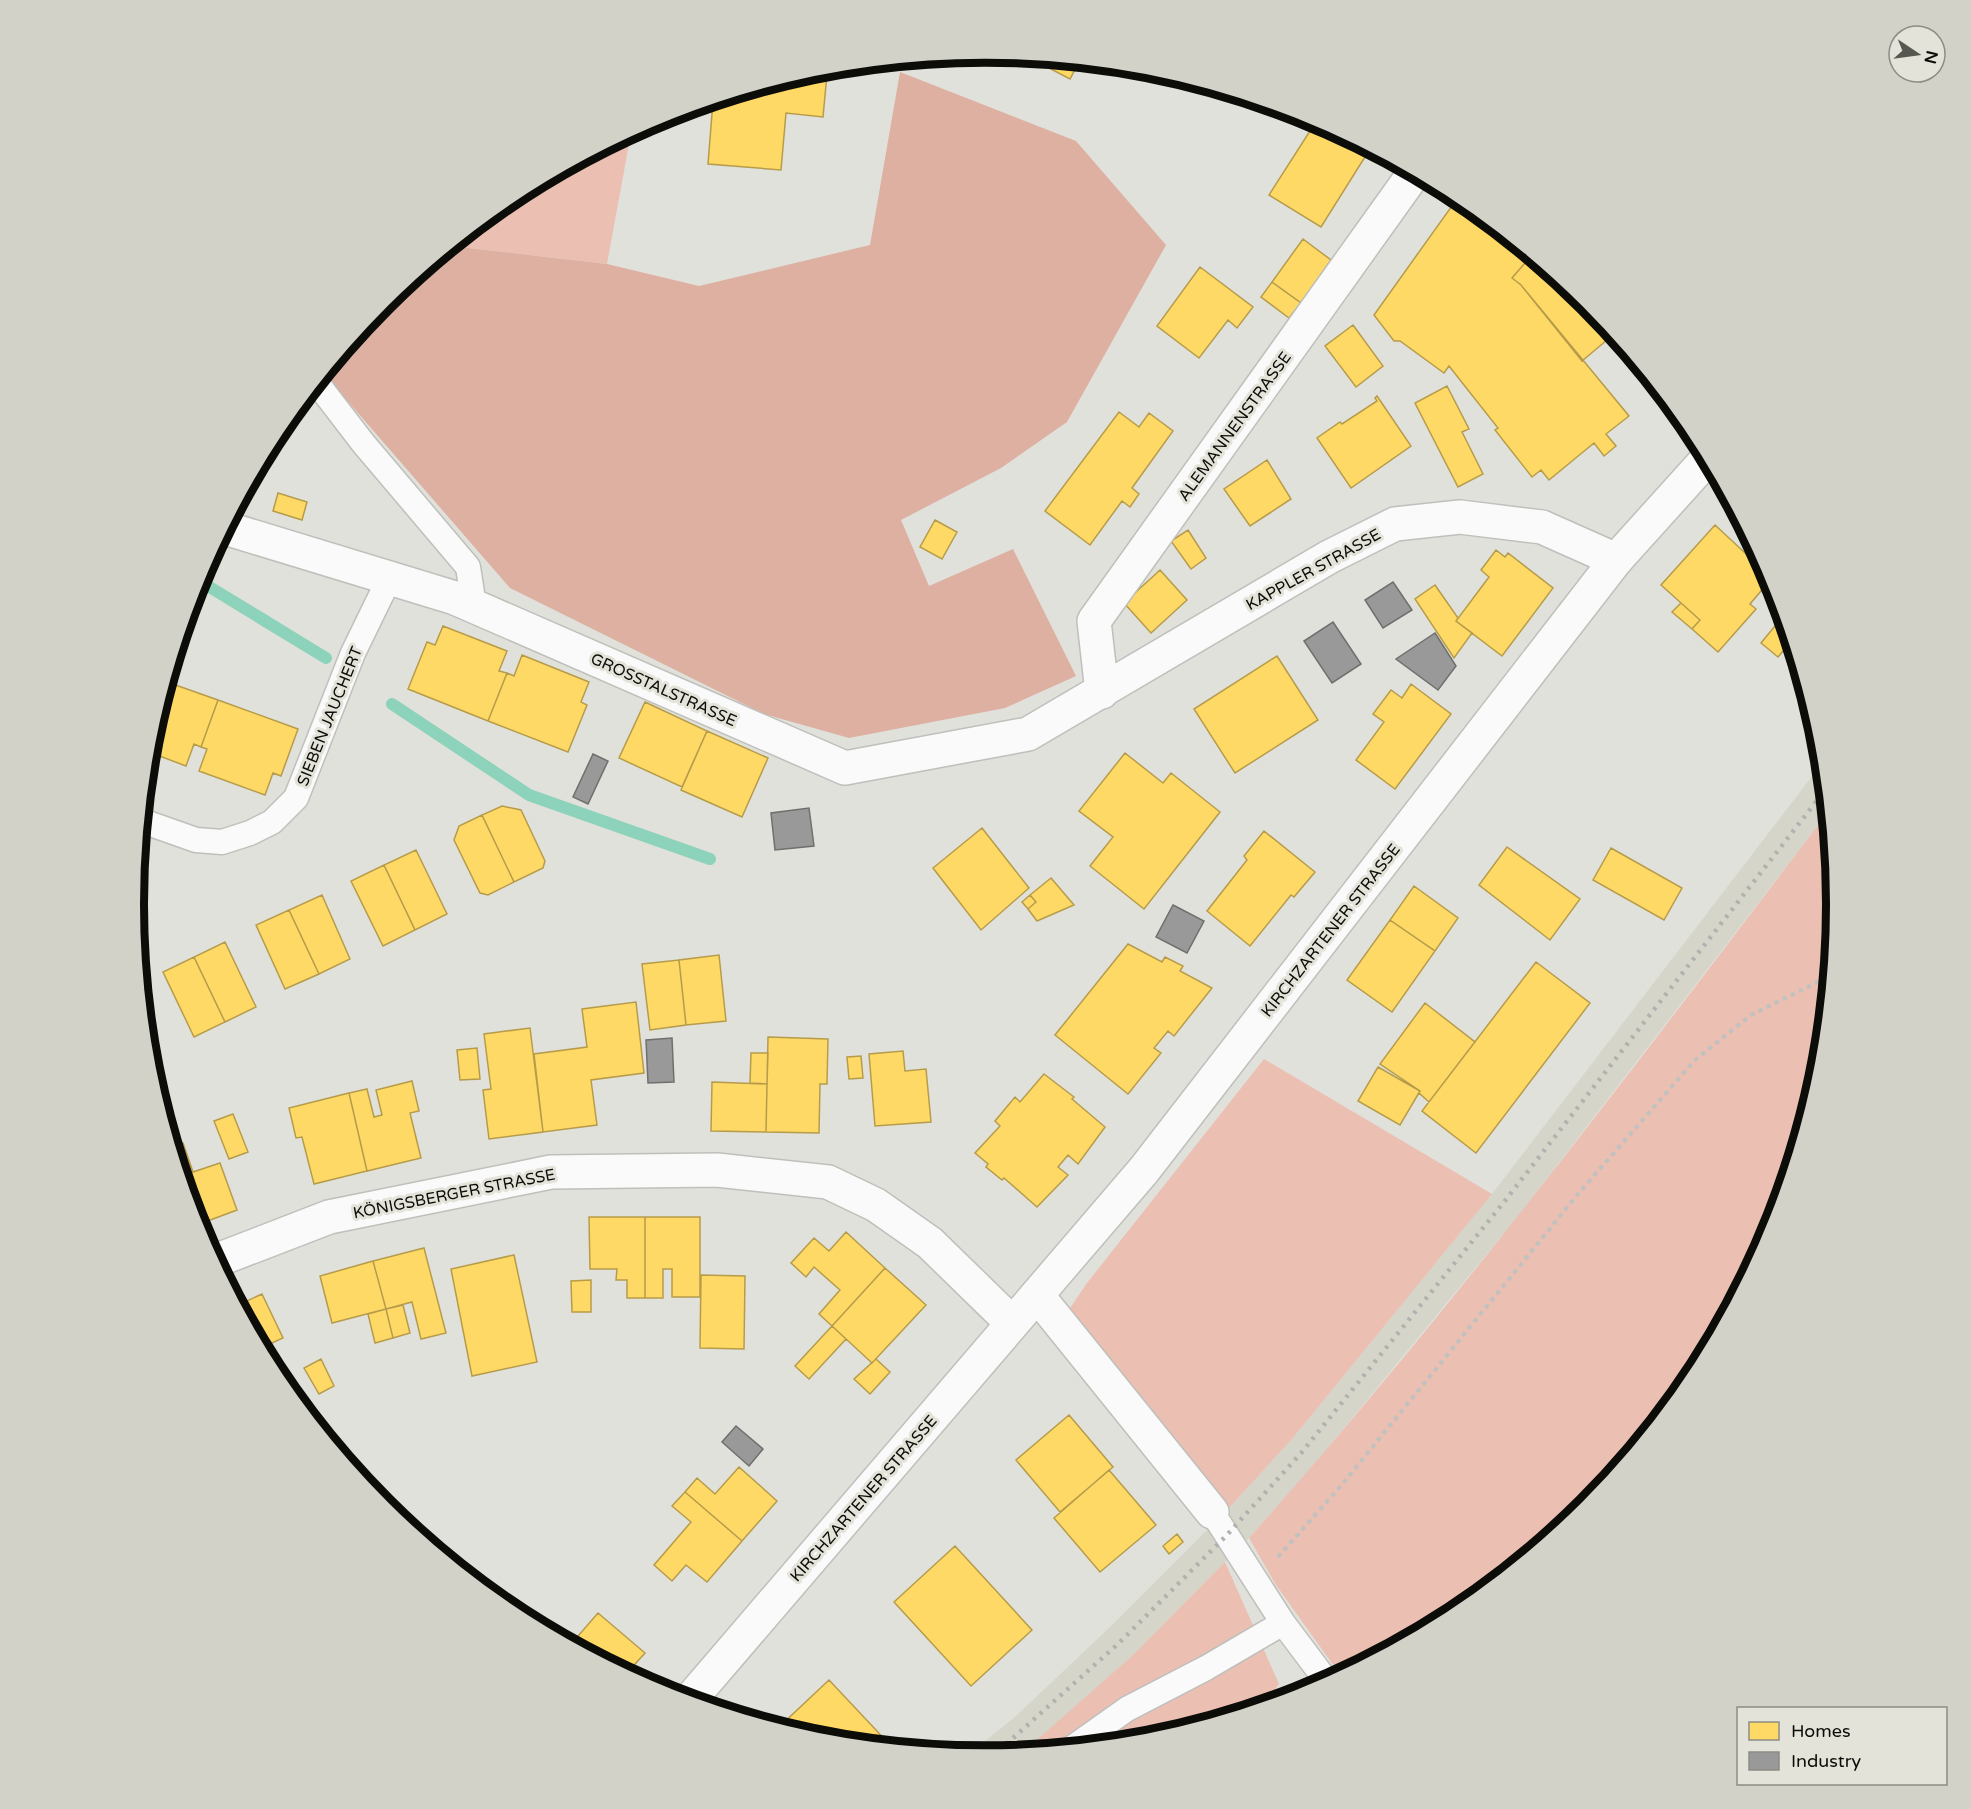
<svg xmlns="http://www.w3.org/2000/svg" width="1971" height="1809" font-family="'Varela Round',sans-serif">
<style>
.built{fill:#d5d5c9}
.green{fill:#ebbfb2}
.forest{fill:#ddb0a2}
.homes{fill:#ffd966;stroke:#b69c4a;stroke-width:1.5}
.industry{fill:#999;stroke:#6f6f6e;stroke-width:1.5}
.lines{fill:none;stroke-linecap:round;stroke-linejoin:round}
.stream{stroke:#8dd2bb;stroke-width:12}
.service-casing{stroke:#bfbfbb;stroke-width:27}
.minor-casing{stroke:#bfbfbb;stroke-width:36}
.tertiary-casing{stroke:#bfbfbb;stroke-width:36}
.path{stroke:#c1c1bf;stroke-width:4;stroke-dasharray:4.5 4.5;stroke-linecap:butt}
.service{stroke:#fafafa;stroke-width:24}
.minor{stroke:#fafafa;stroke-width:33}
.tertiary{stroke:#fafafa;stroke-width:33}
.rail{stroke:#b1b1af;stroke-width:4.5;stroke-dasharray:3 6;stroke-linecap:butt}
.labels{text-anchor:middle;stroke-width:6;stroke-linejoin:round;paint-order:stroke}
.street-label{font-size:16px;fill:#0c0c09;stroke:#e3e3d9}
.rim{fill:none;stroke:#0c0c09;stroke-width:8}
</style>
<rect width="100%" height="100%" fill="#e1e1db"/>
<!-- built -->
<path class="built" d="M 1823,762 L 1828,812 L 1518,1216 L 1316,1462 L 1249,1538 L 1132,1656 L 1041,1738 L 1022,1753 L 985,1756 L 968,1755 L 1016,1716 L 1110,1627 L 1228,1509 L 1292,1439 L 1492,1194 Z"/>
<!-- green -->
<path class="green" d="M 631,133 L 607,264 L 451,246 L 512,196 Z
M 1828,812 L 1837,905 L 1821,1071 L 1773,1231 L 1694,1378 L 1588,1507 L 1459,1613 L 1341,1676 L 1276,1585 L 1249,1538 C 1455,1307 1641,1058 1828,812 Z
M 1264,1059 L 1492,1194 L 1292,1439 L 1228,1509 L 1064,1317 L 1087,1283 Z
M 1225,1562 L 1279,1684 L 1262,1707 L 1151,1740 L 1022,1753 L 1132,1656 Z"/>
<!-- forest -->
<path class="forest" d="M 900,72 L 1076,141 L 1166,245 L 1067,422 L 1001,468 L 901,520 L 929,586 L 1013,549 L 1076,676 L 1005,708 L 849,738 L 764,714 L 510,588 L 324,374 L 383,302 L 451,246 L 607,264 L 699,286 L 870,245 Z"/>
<!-- homes -->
<path class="homes" d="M 1028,57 L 1079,62 L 1070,79 Z
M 808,72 L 827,74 L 823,117 L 786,113 L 781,170 L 708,164 L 713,101 Z
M 1317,120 L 1370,149 L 1321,227 L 1269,195 Z
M 1459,196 L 1531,256 L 1512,278 L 1521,285 L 1629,416 L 1606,434 L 1616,446 L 1604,456 L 1594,443 L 1549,480 L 1541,470 L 1532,477 L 1495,430 L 1498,428 L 1449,366 L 1444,373 L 1400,341 L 1394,341 L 1374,315 Z
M 1303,239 L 1331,260 L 1301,303 L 1272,282 Z
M 1531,256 L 1556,276 L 1607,340 L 1582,361 L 1521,285 L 1512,278 Z
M 1200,267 L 1253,307 L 1237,328 L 1228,320 L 1199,358 L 1157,326 Z
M 1272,282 L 1301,303 L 1289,318 L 1261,297 Z
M 1353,325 L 1383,366 L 1356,387 L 1325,346 Z
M 1447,386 L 1469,429 L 1462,432 L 1483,474 L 1458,487 L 1415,403 Z
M 1377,396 L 1411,446 L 1351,488 L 1317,438 L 1340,422 L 1342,424 L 1377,401 L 1375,398 Z
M 1119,412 L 1139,427 L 1149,413 L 1173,431 L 1132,488 L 1139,494 L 1130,507 L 1122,501 L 1090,545 L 1045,511 Z
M 1267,460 L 1291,499 L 1250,526 L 1224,489 Z
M 278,493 L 307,502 L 302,520 L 273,511 Z
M 935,520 L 957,532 L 942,559 L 920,547 Z
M 1715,525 L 1772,578 L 1750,604 L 1756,609 L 1718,652 L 1692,629 L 1700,620 L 1661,585 Z
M 1188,530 L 1206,558 L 1191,569 L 1171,541 Z
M 1496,550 L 1505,557 L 1508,553 L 1553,588 L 1502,656 L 1456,621 L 1489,577 L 1481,570 Z
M 1160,570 L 1187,600 L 1151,633 L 1124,603 Z
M 1435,585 L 1458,618 L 1456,621 L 1472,633 L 1454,658 L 1415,599 Z
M 1681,603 L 1700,620 L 1692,629 L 1672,612 Z
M 1784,615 L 1789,634 L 1785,639 L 1790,643 L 1778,657 L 1761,643 Z
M 443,626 L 507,651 L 499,671 L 507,673 L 488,721 L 408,689 L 427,642 L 435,645 Z
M 522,655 L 589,682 L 581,702 L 587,705 L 568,752 L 488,721 L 507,673 L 514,676 Z
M 1277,656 L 1318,720 L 1235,773 L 1194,709 Z
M 167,682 L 218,700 L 201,747 L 194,744 L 186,766 L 149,752 L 150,738 Z
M 1411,684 L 1451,714 L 1395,789 L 1356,760 L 1384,722 L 1373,714 L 1391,690 L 1402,698 Z
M 218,700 L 298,729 L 281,776 L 273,773 L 265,795 L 199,771 L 207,749 L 201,747 Z
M 645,702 L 707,731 L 682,787 L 619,758 Z
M 707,731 L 768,758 L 742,817 L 681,790 Z
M 1125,753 L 1163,783 L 1171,773 L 1220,812 L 1144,909 L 1090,866 L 1113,837 L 1079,811 Z
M 502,806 L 521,810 L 545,861 L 543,868 L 514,882 L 482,815 Z
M 482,815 L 514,882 L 488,895 L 480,893 L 454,840 L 459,826 Z
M 982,828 L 1029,888 L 981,930 L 933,868 Z
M 1264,831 L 1315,872 L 1294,897 L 1291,895 L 1250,946 L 1207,911 L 1247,860 L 1244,856 Z
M 1507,847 L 1580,899 L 1550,940 L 1479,885 Z
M 1611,848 L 1682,888 L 1664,920 L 1593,880 Z
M 416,850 L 447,914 L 415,930 L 384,865 Z
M 384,865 L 415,930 L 383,946 L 351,881 Z
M 1051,878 L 1074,905 L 1037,921 L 1028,909 L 1036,902 L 1030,895 Z
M 1414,886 L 1458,918 L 1435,951 L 1390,920 Z
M 322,895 L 350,959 L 319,974 L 289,910 Z
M 1030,895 L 1036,902 L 1028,909 L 1022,902 Z
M 289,910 L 319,974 L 285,989 L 256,925 Z
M 1390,920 L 1435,951 L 1392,1012 L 1347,980 Z
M 225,942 L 256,1007 L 225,1022 L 194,957 Z
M 1128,944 L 1162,962 L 1165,957 L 1183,966 L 1180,971 L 1212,988 L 1174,1036 L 1168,1031 L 1154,1048 L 1161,1053 L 1128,1094 L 1055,1035 Z
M 719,955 L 726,1021 L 686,1025 L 679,960 Z
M 194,957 L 225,1022 L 194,1037 L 163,972 Z
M 679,960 L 686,1025 L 650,1030 L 642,964 Z
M 1536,962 L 1590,1003 L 1476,1153 L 1422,1111 Z
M 636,1002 L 644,1073 L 591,1080 L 597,1125 L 543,1132 L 534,1054 L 587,1047 L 582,1009 Z
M 1425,1003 L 1475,1042 L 1429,1102 L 1419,1093 L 1420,1091 L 1380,1064 Z
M 530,1028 L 543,1132 L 489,1139 L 483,1090 L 491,1089 L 484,1034 Z
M 768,1037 L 828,1039 L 827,1084 L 820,1084 L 819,1133 L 766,1132 Z
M 477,1048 L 480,1079 L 460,1080 L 457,1050 Z
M 903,1051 L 905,1071 L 926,1069 L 931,1122 L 875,1126 L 869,1054 Z
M 751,1053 L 768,1053 L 767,1084 L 750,1083 Z
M 861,1056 L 863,1078 L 849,1079 L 847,1057 Z
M 1378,1067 L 1420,1091 L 1400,1125 L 1358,1101 Z
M 1044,1074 L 1074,1097 L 1072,1099 L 1105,1127 L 1078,1164 L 1068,1155 L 1058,1167 L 1068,1175 L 1037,1207 L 1004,1178 L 1002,1180 L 986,1167 L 988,1164 L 975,1153 L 1000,1126 L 995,1121 L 1015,1097 L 1020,1102 Z
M 412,1081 L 419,1111 L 410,1113 L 421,1158 L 367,1171 L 349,1093 L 367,1089 L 374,1117 L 382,1115 L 376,1090 Z
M 712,1082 L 767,1084 L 766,1132 L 711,1131 Z
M 349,1093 L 367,1171 L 314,1184 L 302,1137 L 296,1138 L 289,1108 Z
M 233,1114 L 248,1152 L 229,1159 L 214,1121 Z
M 183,1143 L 193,1172 L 220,1163 L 237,1210 L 197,1225 L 173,1147 Z
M 589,1217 L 645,1217 L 645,1298 L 627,1298 L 627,1280 L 616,1280 L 617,1269 L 590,1269 Z
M 645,1217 L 700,1217 L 700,1297 L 672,1297 L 672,1269 L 663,1269 L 663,1298 L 645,1298 Z
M 846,1232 L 885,1268 L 832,1326 L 819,1314 L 840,1290 L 814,1267 L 806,1277 L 791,1263 L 814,1238 L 829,1251 Z
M 424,1248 L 446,1333 L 421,1339 L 412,1302 L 386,1309 L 373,1261 Z
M 514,1255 L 537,1362 L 472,1376 L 451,1269 Z
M 373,1261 L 386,1309 L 332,1323 L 320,1276 Z
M 885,1268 L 926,1305 L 872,1363 L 832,1326 Z
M 701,1275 L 745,1276 L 744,1349 L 700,1348 Z
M 591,1280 L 591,1312 L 572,1312 L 571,1281 Z
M 262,1294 L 283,1338 L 261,1348 L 238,1305 Z
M 403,1305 L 410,1333 L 393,1338 L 386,1309 Z
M 386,1309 L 393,1338 L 375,1343 L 368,1314 Z
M 832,1326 L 846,1339 L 809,1379 L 795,1366 Z
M 321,1359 L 334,1386 L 319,1394 L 304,1368 Z
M 876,1359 L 890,1372 L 870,1394 L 854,1379 Z
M 1069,1415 L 1113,1467 L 1060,1512 L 1016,1460 Z
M 739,1467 L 777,1501 L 742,1541 L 685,1492 L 697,1478 L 715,1494 Z
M 1109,1470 L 1156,1525 L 1100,1572 L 1054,1518 Z
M 685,1492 L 742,1541 L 707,1582 L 686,1565 L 672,1581 L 654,1565 L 691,1522 L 672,1506 Z
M 1177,1534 L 1183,1542 L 1169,1554 L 1163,1546 Z
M 955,1546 L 1032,1630 L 971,1686 L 894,1602 Z
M 598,1613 L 645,1653 L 626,1674 L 538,1627 L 543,1621 L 572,1643 Z
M 829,1680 L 892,1747 L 819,1740 L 778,1728 Z"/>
<!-- industry -->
<path class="industry" d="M 1393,582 L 1412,610 L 1383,628 L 1365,600 Z
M 1333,622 L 1361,664 L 1332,683 L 1304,641 Z
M 1435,633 L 1456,666 L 1438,690 L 1396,659 Z
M 593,754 L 608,761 L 588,804 L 573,797 Z
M 809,808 L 814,846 L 775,850 L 771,813 Z
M 1173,905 L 1204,921 L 1187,953 L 1156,937 Z
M 672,1038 L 674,1082 L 648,1083 L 646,1040 Z
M 736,1426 L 763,1449 L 749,1466 L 722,1442 Z"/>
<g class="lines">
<!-- stream -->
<path class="stream" d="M 198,580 L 326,658
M 392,704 L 529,795 L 710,859"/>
<defs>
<path id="service" d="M 317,383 L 363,443 L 468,567 L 474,606
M 142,821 L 196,840 L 222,842 L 250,833 L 272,822 L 296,798 L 353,653 L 390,577
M 1212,1512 L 1283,1623 L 1328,1683
M 1072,1748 L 1127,1709 L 1206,1668 L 1283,1623"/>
<path id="minor" d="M 225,528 L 455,598 L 845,768 L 1028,734 L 1329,557 L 1395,524 L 1460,517 L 1542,527 L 1616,560
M 1102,692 L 1094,621 L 1415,172
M 215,1261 L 329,1217 L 551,1172 L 717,1170 L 828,1182 L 876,1205 L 930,1243 L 1012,1323
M 1037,1295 L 1212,1512"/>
<path id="tertiary" d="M 689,1701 L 1144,1170 L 1616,560 L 1708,458"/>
</defs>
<!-- service casing -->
<use href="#service" class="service-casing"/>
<!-- minor casing -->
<use href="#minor" class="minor-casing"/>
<!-- tertiary casing -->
<use href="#tertiary" class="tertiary-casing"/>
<!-- path -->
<path class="path" d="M 1278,1557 L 1340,1487 L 1578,1194 L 1695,1060 L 1751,1015 L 1820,981 L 1831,972"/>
<!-- service -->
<use href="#service" class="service"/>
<!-- minor -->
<use href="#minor" class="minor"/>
<!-- tertiary -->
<use href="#tertiary" class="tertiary"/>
<!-- rail -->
<path class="rail" d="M 993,1756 L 1119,1643 L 1226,1536 L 1302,1452 L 1504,1202 L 1826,789"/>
</g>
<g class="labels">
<!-- street labels -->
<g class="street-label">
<text transform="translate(1234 426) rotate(-54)" y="6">ALEMANNENSTRASSE</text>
<text transform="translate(1313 569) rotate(-29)" y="6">KAPPLER STRASSE</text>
<text transform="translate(664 689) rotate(24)" y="6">GROSSTALSTRASSE</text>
<text transform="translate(329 716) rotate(-68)" y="6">SIEBEN JAUCHERT</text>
<text transform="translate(1330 930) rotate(-52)" y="6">KIRCHZARTENER STRASSE</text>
<text transform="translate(454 1193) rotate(-11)" y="6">KÖNIGSBERGER STRASSE</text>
<text transform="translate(863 1498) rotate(-49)" y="6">KIRCHZARTENER STRASSE</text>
</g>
</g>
<!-- crop -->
<path d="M0 0H1971V1809H0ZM144 904a841 841 0 1 1 1682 0a841 841 0 1 1-1682 0Z" fill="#d2d2c8" fill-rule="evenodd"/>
<path class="rim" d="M144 904a841 841 0 1 1 1682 0a841 841 0 1 1-1682 0Z"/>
<!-- legend -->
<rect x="1737" y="1707" width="210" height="78" fill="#e3e3d9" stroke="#8d8d86" stroke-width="1.5"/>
<rect x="1749" y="1722" width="30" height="18" fill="#ffd966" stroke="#8d8d86" stroke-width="1.5"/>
<text x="1791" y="1737" font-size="18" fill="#0c0c09">Homes</text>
<rect x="1749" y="1752" width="30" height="18" fill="#999999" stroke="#8d8d86" stroke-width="1.5"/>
<text x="1791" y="1767" font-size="18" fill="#0c0c09">Industry</text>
<!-- north arrow -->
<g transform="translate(1917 54) rotate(103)"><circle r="28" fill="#e3e3d9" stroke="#8d8d86" stroke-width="1.5"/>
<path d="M0-4.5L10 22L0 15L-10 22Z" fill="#575752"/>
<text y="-9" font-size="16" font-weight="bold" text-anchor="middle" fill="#0c0c09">N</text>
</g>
</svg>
